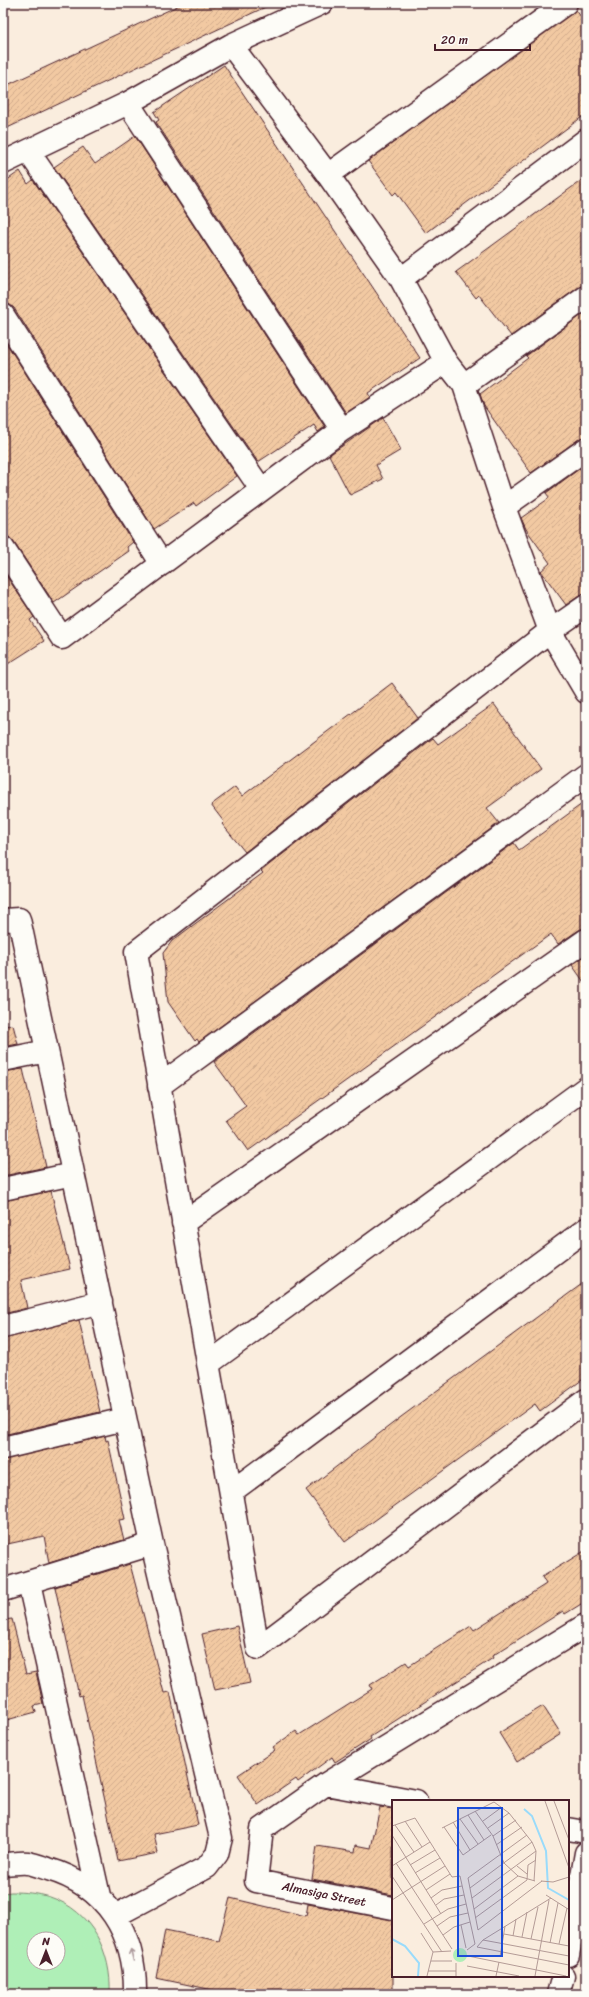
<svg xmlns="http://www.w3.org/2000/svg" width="589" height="1997" font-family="Sriracha,sans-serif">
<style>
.green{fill:#afefb7;stroke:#7c8771;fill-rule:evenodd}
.building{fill:url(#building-hatch);stroke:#4a1f2b}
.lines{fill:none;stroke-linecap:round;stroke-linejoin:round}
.minor-casing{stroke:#4a1f2b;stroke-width:25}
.minor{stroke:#fdfcf7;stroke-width:22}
.oneway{stroke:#ac999b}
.labels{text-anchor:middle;stroke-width:4;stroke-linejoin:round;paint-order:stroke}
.street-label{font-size:12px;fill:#4a1f2b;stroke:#fdfcf7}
.inset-river{fill:none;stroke:#99dbfb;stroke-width:2}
.inset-road{fill:none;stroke:#b49b96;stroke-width:1}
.view{fill:#1d4ed8;fill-opacity:0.15;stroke:#1d4ed8;stroke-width:2}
.inset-edge{fill:none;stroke:#4a1f2b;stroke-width:2}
</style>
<defs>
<pattern id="building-hatch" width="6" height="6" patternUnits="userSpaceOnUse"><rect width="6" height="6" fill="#f2c9a2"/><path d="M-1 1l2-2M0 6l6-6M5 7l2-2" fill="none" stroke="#d1ac8c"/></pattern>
</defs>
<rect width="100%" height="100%" fill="#faedde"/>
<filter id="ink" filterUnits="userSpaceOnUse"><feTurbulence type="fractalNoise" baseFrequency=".025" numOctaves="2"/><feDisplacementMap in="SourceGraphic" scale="8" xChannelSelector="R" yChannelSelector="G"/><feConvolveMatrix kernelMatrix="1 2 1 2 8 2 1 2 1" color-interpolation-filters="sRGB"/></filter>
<g filter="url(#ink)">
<!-- green -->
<path class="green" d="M 11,1892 C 24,1892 37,1893 50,1897 C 92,1911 112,1953 110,1994 L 3,1994 L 3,1893 ZM 34,1939 L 58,1939 L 58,1963 L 34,1963 Z"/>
<!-- building -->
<path class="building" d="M 184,3 L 274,3 L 3,130 L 3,87 Z
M 576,10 L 586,24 L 586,114 L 426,233 L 396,192 L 393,195 L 368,161 Z
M 224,65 L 420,358 L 368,393 L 370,397 L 346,413 L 156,122 L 159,120 L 154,112 Z
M 135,136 L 325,427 L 318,432 L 314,425 L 258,462 L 54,167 L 83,147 L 95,164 Z
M 20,171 L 28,184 L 33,180 L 237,476 L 196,506 L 194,503 L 154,529 L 14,308 L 9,304 L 3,303 L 3,183 Z
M 586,177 L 586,285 L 579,287 L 511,336 L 479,295 L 476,298 L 456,272 Z
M 586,312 L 586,437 L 579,439 L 531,473 L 484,406 L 480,394 L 528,358 L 526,356 Z
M 3,338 L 133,542 L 127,547 L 129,551 L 54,603 L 13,541 L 9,537 L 3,536 Z
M 383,418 L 401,450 L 376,465 L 383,479 L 350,495 L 329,455 Z
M 586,464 L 586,594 L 579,596 L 566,605 L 541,571 L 550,563 L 526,529 L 521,518 L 548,499 L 549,497 L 546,493 Z
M 3,571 L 34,617 L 30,620 L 44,641 L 3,667 Z
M 392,683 L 418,718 L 245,852 L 222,824 L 224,822 L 211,805 L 235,787 L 242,796 Z
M 494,704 L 541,769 L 487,808 L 499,823 L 199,1042 L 197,1039 L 195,1041 L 168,1002 L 163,953 L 172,941 L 263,873 L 261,871 L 433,738 L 438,744 Z
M 586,801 L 586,928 L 579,930 L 558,944 L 551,934 L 248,1151 L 226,1120 L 246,1106 L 214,1062 L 514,843 L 519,850 Z
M 586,955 L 586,985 L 572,965 Z
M 13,1025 L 18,1044 L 3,1047 L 3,1026 Z
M 23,1069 L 46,1167 L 3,1176 L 3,1072 Z
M 51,1191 L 70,1269 L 21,1280 L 27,1308 L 3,1314 L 3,1201 Z
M 586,1281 L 586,1377 L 540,1411 L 535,1404 L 345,1542 L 306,1490 L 401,1417 Z
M 79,1320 L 100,1412 L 3,1435 L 3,1339 Z
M 105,1436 L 106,1441 L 108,1440 L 125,1519 L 119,1520 L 124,1540 L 49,1563 L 44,1536 L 3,1545 L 3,1460 Z
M 586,1550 L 586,1601 L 565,1614 L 563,1611 L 492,1656 L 493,1658 L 370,1737 L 371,1739 L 335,1762 L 332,1757 L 298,1782 L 296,1779 L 258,1805 L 238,1775 L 275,1750 L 273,1747 L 296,1731 L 299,1735 L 372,1689 L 370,1685 L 406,1662 L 409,1666 L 471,1626 L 474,1630 L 546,1584 L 542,1577 Z
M 130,1564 L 164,1693 L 170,1692 L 198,1825 L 154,1834 L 158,1853 L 118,1861 L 82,1695 L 79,1696 L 55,1587 Z
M 12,1619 L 26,1674 L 36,1672 L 43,1704 L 34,1706 L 36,1712 L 3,1721 L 3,1620 Z
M 237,1626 L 250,1683 L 215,1690 L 202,1634 Z
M 543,1706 L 561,1734 L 517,1762 L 499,1733 Z
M 380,1807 L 393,1809 L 393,1895 L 312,1879 L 317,1846 L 355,1852 L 356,1845 L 371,1848 Z
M 230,1898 L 306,1916 L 308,1904 L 393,1920 L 393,1994 L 232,1994 L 156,1978 L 165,1930 L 219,1941 Z"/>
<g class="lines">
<defs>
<path id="minor" d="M 231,45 L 328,175 L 401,279 L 446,362 L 464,385 L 504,507 L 550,631 L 586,692
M 128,103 L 342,430
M 28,151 L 261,489
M 3,163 L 128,103 L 231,45 L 322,3
M 328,175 L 566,3
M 401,279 L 586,140
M 3,315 L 162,564
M 464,385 L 586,297
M 504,507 L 586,449
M 3,548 L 62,638 L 342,430 L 446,362
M 586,606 L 550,631 L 136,952 L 258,1648 L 586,1400
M 3,920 L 19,919 L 152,1544 L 221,1838 L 217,1854 L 207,1867 L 115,1916
M 3,1060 L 47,1051
M 159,1086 L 586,775
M 3,1189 L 73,1174
M 183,1223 L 586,940
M 3,1327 L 101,1302
M 208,1364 L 586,1088
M 3,1448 L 125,1419
M 231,1492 L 586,1229
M 29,1583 L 99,1896
M 3,1590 L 152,1544
M 326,1784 L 416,1801
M 568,1829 L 586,1832
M 3,1864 C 11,1864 20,1862 28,1863 C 34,1864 42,1867 48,1869 C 107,1886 136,1934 135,1994
M 393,1908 L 256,1881 L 262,1829 L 326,1784 L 586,1625
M 568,1955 L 586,1853
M 558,1994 L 563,1976"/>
</defs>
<!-- minor casing -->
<use href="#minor" class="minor-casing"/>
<!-- minor -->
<use href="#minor" class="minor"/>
</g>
<!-- one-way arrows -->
<defs><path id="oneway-shaft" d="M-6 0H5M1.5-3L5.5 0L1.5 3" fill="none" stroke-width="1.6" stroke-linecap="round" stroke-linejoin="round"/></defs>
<use class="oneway" href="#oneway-shaft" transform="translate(132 1955) rotate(-103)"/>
</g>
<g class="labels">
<!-- street labels -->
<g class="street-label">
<text transform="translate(324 1894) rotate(11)" y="4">Almasiga Street</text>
</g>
</g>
<!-- overview -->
<g transform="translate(392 1800)">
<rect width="177" height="177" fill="#faedde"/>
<path d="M61 155a7 7 0 1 1 14 0a7 7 0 1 1-14 0Z" fill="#afefb7"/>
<path class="inset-river" d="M 132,9 L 140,16 L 154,51 L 156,88 L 177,100M 0,139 L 13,146 L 27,163 L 26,176"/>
<path class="inset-road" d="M 153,1 L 177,68M 162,1 L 177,40M 83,11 L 101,36 L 112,63 L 126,76 L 143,81M 76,15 L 92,40M 68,19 L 86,44M 13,21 L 30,47M 91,21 L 110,7M 61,22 L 78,50M 3,25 L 22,52M 0,26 L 23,18 L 60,77 L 68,76 L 83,144 L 75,150M 52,27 L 71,55 L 99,35M 50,28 L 102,2 L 117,13 L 140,42 L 144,51 L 142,81M 96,28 L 117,13M 0,35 L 49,114M 135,35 L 76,78 L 86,130 L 150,81M 101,36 L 124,20M 104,45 L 130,27M 4,63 L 60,149M 18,65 L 43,50M 0,66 L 38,42M 125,66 L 135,74M 23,73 L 48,58M 0,76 L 50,152M 149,81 L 161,82 L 177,77M 78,88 L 140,42M 34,90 L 58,74M 154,95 L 176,109M 39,98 L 50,90 L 70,86M 80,98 L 144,51M 159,98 L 91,140 L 85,147 L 177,165M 0,100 L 53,66M 44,105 L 52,99 L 72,95M 82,109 L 126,76M 83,118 L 135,80 L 136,65 L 144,60M 32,124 L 56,109 L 74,104M 69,125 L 74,148M 45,126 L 58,117 L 76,113M 29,133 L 41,152M 112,134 L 177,146M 51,135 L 62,127 L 78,122M 121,136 L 124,119M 130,137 L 135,112M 139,139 L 146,107M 91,140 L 177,156M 158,143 L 166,103M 167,144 L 175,108M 76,156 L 174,176M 108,157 L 113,126M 39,161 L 60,161M 75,166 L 127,176M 36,171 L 64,171M 35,176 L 41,152 L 59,151M 64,176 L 64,163M 104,176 L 107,162M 143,176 L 157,100"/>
<path class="view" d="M 66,8 L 110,8 L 110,156 L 66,156 Z"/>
<rect width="177" height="177" class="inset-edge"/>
</g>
<!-- margin -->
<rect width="589" height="1997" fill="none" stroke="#fdfcf7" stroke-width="16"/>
<rect x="8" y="8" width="573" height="1981" fill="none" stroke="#4a1f2b" stroke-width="1.5" filter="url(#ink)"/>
<!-- north arrow -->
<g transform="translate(46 1951)"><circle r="19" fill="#fdfcf7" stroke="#b5a4a5"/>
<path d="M0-3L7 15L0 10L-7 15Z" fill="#4a1f2b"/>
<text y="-6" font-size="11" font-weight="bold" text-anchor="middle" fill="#4a1f2b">N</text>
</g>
<!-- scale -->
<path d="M435 44v6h95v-6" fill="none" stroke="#4a1f2b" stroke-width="2"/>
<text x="441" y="44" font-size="12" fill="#4a1f2b" stroke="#fdfcf7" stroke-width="3" paint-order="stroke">20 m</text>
</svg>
